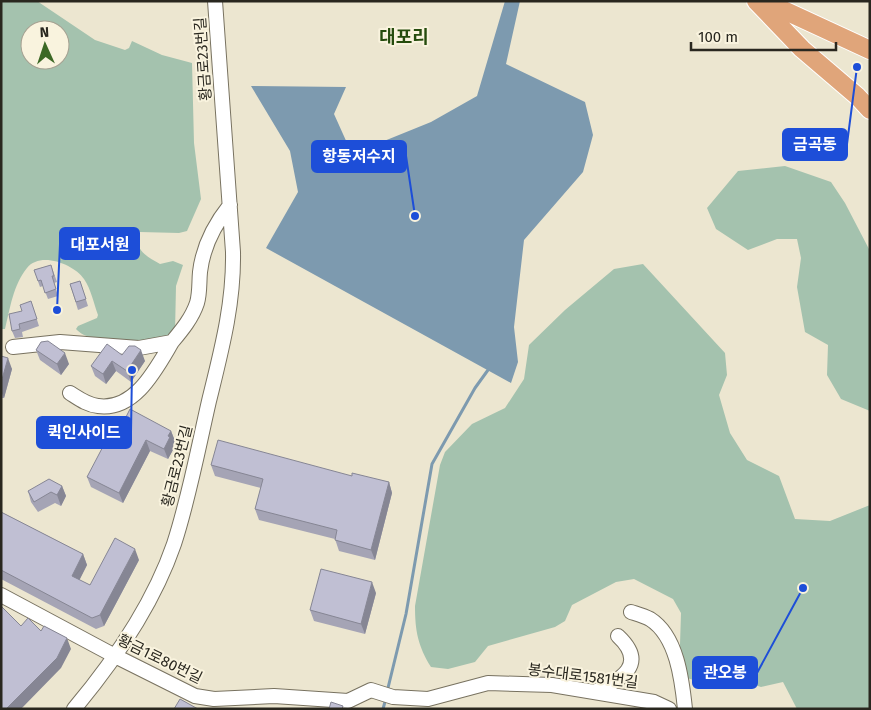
<svg xmlns="http://www.w3.org/2000/svg" width="871" height="710" font-family="'Fira Sans','Noto Sans KR',sans-serif">
<style>
.green{fill:#a4c2ae;fill-rule:evenodd}
.water{fill:#7d9aaf}
.lines{fill:none;stroke-linecap:round;stroke-linejoin:round}
.stream{stroke:#7d9aaf;stroke-width:3}
.minor-casing{stroke:#787260;stroke-width:16}
.major-casing{stroke:#fff;stroke-width:20}
.minor{stroke:#fff;stroke-width:14}
.major{stroke:#e0a57a;stroke-width:18}
.wall{fill:#a5a4b5}
.shaded-wall{fill:#868694}
.building{fill:#c0bfd3;stroke:#868694}
.labels{text-anchor:middle;stroke-width:4;stroke-linejoin:round;paint-order:stroke}
.street-label{font-size:15px;fill:#29271f;stroke:#f9f3de}
.quarter-label{font-size:18px;font-weight:bold;fill:#254c0d;stroke:#f9f3de}
.leader{fill:none;stroke:#1d4ed8;stroke-width:2}
.callout-dot{fill:#1d4ed8;stroke:#f9f3de;stroke-width:2}
.callout{fill:#1d4ed8;stroke:#1d4ed8;stroke-width:2}
.callout-label{font-size:16px;text-anchor:middle;font-weight:bold;fill:#fff}
</style>
<rect width="100%" height="100%" fill="#ece6d0"/>
<!-- green -->
<path class="green" d="M 1,1 L 37,1 L 95,40 L 125,50 L 129,48 L 132,41 L 162,55 L 192,63 L 194,143 L 201,199 L 187,231 L 179,233 L 140,232 L 137,237 C 137,252 148,257 160,264 L 173,261 L 183,265 L 176,286 L 175,332 C 156,343 91,347 76,329 L 78,326 L 97,318 L 98,315 C 94,304 91,289 84,279 C 74,264 40,251 27,268 C 13,285 10,309 5,329 L 1,329 ZM 30,30 L 60,30 L 60,60 L 30,60 Z
M 785,166 L 831,182 L 845,203 L 870,251 L 870,411 L 841,399 L 827,375 L 828,345 L 805,332 L 797,287 L 801,258 L 797,239 L 777,239 L 748,250 L 716,229 L 707,208 L 738,171 Z
M 643,264 L 725,353 L 727,375 L 719,395 L 730,433 L 747,460 L 779,476 L 795,519 L 830,521 L 870,505 L 870,709 L 797,709 L 783,682 L 761,687 L 734,678 L 724,688 C 707,687 695,679 679,676 L 681,613 L 673,599 L 634,579 L 616,582 L 572,605 L 565,621 L 555,627 L 488,646 L 475,662 L 448,669 L 431,667 C 418,646 415,631 415,606 L 440,465 L 445,452 L 472,424 L 505,408 L 524,379 L 529,345 L 565,310 L 614,269 Z"/>
<!-- water -->
<path class="water" d="M 505,1 L 520,1 L 506,64 L 585,102 L 593,135 L 583,172 L 524,240 L 514,327 L 518,362 L 511,383 L 266,248 L 298,192 L 290,151 L 251,86 L 346,87 L 334,114 L 352,154 L 431,122 L 477,96 Z"/>
<g class="lines">
<!-- stream -->
<path class="stream" d="M 387,692 L 406,614 L 432,464 L 475,388 L 488,370
M 383,709 L 386,698"/>
<defs>
<path id="minor" d="M 172,342 C 182,330 192,318 197,303 C 200,293 199,282 200,272 C 203,246 214,225 230,205
M 13,347 L 60,342 L 139,348 L 172,342 C 156,369 135,411 98,406 C 87,405 78,398 70,393
M 1,595 L 115,656 L 195,696 L 214,699 L 274,696 L 348,701 L 371,690 L 393,697 L 428,699 L 488,683 L 552,685 L 654,702 L 669,709
M 631,612 C 637,614 644,616 650,619 C 677,636 682,680 685,709
M 594,692 C 622,680 648,664 618,636
M 74,709 C 115,660 153,605 174,544 C 189,498 198,449 209,401 C 221,352 234,304 233,252 L 215,1"/>
<path id="major" d="M 756,1 L 802,49 L 857,96 L 870,110
M 764,1 L 870,50"/>
</defs>
<!-- minor casing -->
<use href="#minor" class="minor-casing"/>
<!-- major casing -->
<use href="#major" class="major-casing"/>
<!-- minor -->
<use href="#minor" class="minor"/>
<!-- major -->
<use href="#major" class="major"/>
</g>
<!-- wall -->
<path class="wall" d="M 51,265 L 57,282 L 54,283 L 58,296 L 48,299 L 43,286 L 40,287 L 34,270 Z
M 80,281 L 88,306 L 78,310 L 70,284 Z
M 31,301 L 39,326 L 22,332 L 23,337 L 15,338 L 12,331 L 22,311 Z
M 36,350 L 69,364 L 61,375 L 40,360 Z
M 122,355 L 145,361 L 131,382 L 116,371 L 106,384 L 95,376 L 91,366 Z
M 1,356 L 12,369 L 4,398 L 1,398 Z
M 124,421 L 171,431 L 175,441 L 173,445 L 174,448 L 168,459 L 150,451 L 123,503 L 91,487 L 87,477 Z
M 211,465 L 352,476 L 389,482 L 392,493 L 375,560 L 339,551 L 335,539 L 259,520 L 255,509 L 261,488 L 215,476 Z
M 62,486 L 66,496 L 61,506 L 55,503 L 38,512 L 31,502 L 28,491 Z
M 1,512 L 83,554 L 87,565 L 79,580 L 90,585 L 139,560 L 104,626 L 96,629 L 1,579 Z
M 376,593 L 365,634 L 314,621 L 310,610 Z"/>
<!-- shaded-wall -->
<path class="shaded-wall" d="M 141,350 L 145,361 L 131,382 L 127,371 Z
M 65,353 L 69,364 L 61,375 L 57,364 Z
M 8,358 L 12,369 L 4,398 L 1,391 L 1,383 Z
M 112,361 L 116,371 L 106,384 L 103,374 Z
M 171,431 L 175,441 L 173,445 L 174,448 L 168,459 L 164,449 L 168,436 Z
M 146,440 L 150,451 L 123,503 L 119,493 Z
M 389,482 L 392,493 L 375,560 L 371,550 Z
M 62,486 L 66,496 L 61,506 L 57,495 Z
M 135,549 L 139,560 L 104,626 L 100,615 Z
M 83,554 L 87,565 L 76,587 L 72,576 Z
M 372,582 L 376,593 L 365,634 L 361,624 Z
M 67,638 L 71,649 L 61,668 L 21,709 L 7,709 L 7,708 Z"/>
<!-- building -->
<path class="building" d="M 51,265 L 54,276 L 52,276 L 56,289 L 45,293 L 41,280 L 38,281 L 34,270 Z
M 80,281 L 86,299 L 76,302 L 70,284 Z
M 31,301 L 37,319 L 19,324 L 20,329 L 12,331 L 9,314 L 22,311 L 20,305 Z
M 48,341 L 65,353 L 57,364 L 36,350 L 41,342 Z
M 107,344 L 122,355 L 129,346 L 135,346 L 141,350 L 127,371 L 112,361 L 103,374 L 91,366 Z
M 1,356 L 8,358 L 1,383 Z
M 130,409 L 171,431 L 168,436 L 170,437 L 164,449 L 146,440 L 119,493 L 87,477 L 118,418 L 124,421 Z
M 218,440 L 352,476 L 352,473 L 389,482 L 371,550 L 335,540 L 337,530 L 255,509 L 263,479 L 211,465 Z
M 49,479 L 62,486 L 57,495 L 51,492 L 34,502 L 28,491 Z
M 1,512 L 83,554 L 72,576 L 90,585 L 115,538 L 135,549 L 100,615 L 92,618 L 1,570 Z
M 321,569 L 372,582 L 361,624 L 310,610 Z
M 1,606 L 21,626 L 28,618 L 41,631 L 44,626 L 67,638 L 57,658 L 7,708 L 8,709 L 1,709 Z
M 180,699 L 198,709 L 174,709 Z
M 331,702 L 343,706 L 342,709 L 329,709 Z"/>
<g class="labels">
<!-- street labels -->
<g class="street-label">
<text transform="translate(203 59) rotate(-94)" y="5">황금로23번길</text>
<text transform="translate(177 466) rotate(-76)" y="5">황금로23번길</text>
<text transform="translate(160 659) rotate(26)" y="5">황금1로80번길</text>
<text transform="translate(583 676) rotate(7)" y="5">봉수대로1581번길</text>
</g>
<!-- quarter labels -->
<g class="quarter-label">
<text x="404" y="43">대포리</text>
</g>
</g>
<!-- callouts -->
<path class="leader" d="M857 67L847 144M415 216L406 156M57 310L60 244M132 370L131 432M803 588L757 673"/>
<g class="callout-dot">
<circle cx="857" cy="67" r="5"/>
<circle cx="415" cy="216" r="5"/>
<circle cx="57" cy="310" r="5"/>
<circle cx="132" cy="370" r="5"/>
<circle cx="803" cy="588" r="5"/>
</g>
<g class="callout">
<rect x="783" y="129" width="64" height="31" rx="5"/>
<rect x="312" y="141" width="94" height="31" rx="5"/>
<rect x="60" y="228" width="79" height="31" rx="5"/>
<rect x="37" y="417" width="94" height="31" rx="5"/>
<rect x="693" y="657" width="64" height="31" rx="5"/>
</g>
<g class="callout-label">
<text x="815" y="150">금곡동</text>
<text x="359" y="162">항동저수지</text>
<text x="100" y="250">대포서원</text>
<text x="84" y="438">퀵인사이드</text>
<text x="725" y="678">관오봉</text>
</g>
<!-- border -->
<rect width="871" height="710" fill="none" stroke="#29271f" stroke-width="5"/>
<!-- north arrow -->
<g transform="translate(45 45) rotate(357)"><circle r="24" fill="#f9f3de" stroke="#a6a192"/>
<path d="M0-4L9 19L0 12L-9 19Z" fill="#3c6825"/>
<text y="-8" font-size="14" font-weight="bold" text-anchor="middle" fill="#29271f">N</text>
</g>
<!-- scale -->
<path d="M691 42v8h145v-8" fill="none" stroke="#29271f" stroke-width="2.5"/>
<text x="698" y="42" font-size="15" fill="#29271f" stroke="#f9f3de" stroke-width="4" paint-order="stroke">100 m</text>
</svg>
